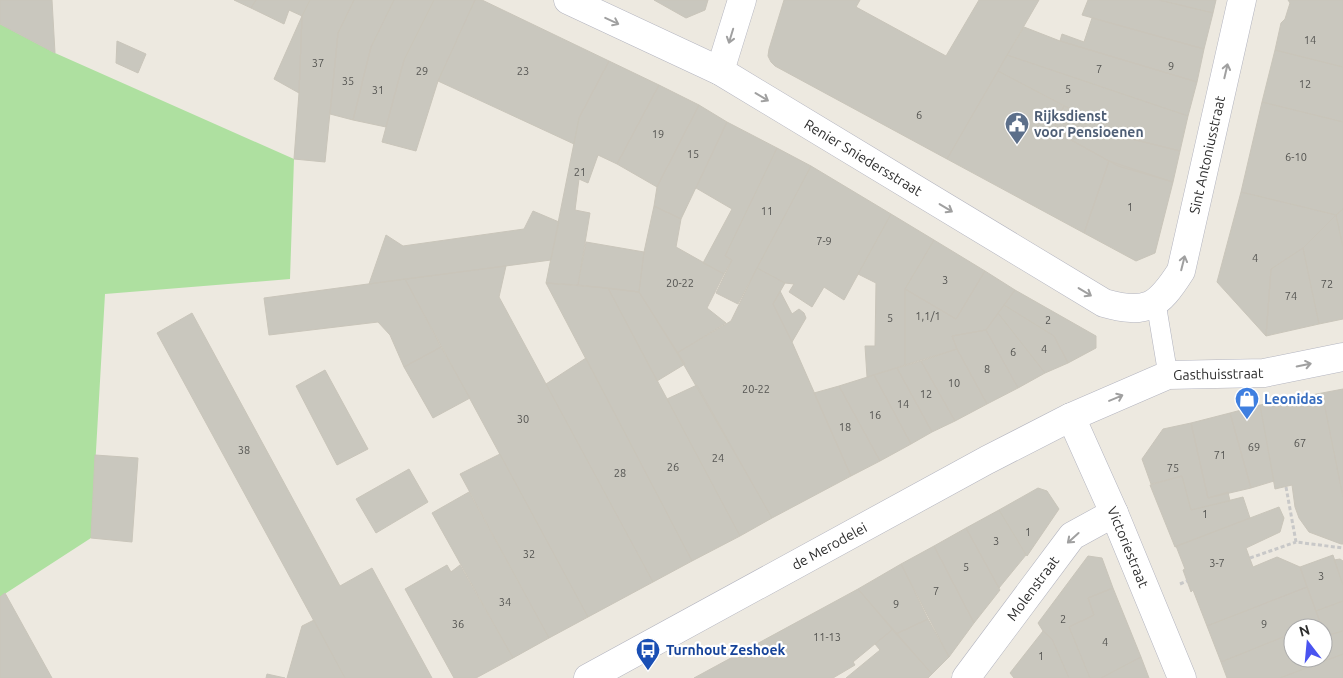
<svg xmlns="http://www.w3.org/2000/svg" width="1343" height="678" font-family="Ubuntu,sans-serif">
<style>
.green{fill:#aee0a0}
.building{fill:#c9c7be;stroke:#c9c5ba}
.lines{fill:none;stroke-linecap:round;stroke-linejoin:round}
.service-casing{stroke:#b3b4bf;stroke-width:20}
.minor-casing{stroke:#b3b4bf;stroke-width:29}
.tertiary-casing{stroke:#b3b4bf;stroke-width:29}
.path{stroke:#c8c8c8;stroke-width:3;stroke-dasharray:4 2.5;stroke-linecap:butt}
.service{stroke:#fff;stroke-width:19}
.minor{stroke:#fff;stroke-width:28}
.tertiary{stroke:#fff;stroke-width:28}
.oneway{stroke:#a0a0a0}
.labels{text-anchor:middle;stroke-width:4.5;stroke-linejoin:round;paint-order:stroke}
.number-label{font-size:11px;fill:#545451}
.service-label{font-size:14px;font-weight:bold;fill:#4e5e75;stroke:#fff;text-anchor:start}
.street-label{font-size:14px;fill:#2d2d2d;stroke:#fff}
.shop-label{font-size:14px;font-weight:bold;fill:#366cbe;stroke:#fff;text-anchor:start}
.transit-label{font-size:14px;font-weight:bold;fill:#164399;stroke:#fff;text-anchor:start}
</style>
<rect width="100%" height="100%" fill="#ede9e0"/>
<!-- green -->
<path class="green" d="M 0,24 L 55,53 L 294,159 L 290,279 L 105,294 L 91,538 L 0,597 Z"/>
<!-- building -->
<path class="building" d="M 0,0 L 52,0 L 55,53 L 0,24 Z
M 234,0 L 256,0 L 251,8 Z
M 256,0 L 310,0 L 302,16 L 289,10 L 284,24 L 251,8 Z
M 310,0 L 354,0 L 338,33 L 325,162 L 294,159 L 299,93 L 302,16 Z
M 354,0 L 394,0 L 371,47 L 353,120 L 330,114 L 338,33 Z
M 394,0 L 434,0 L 404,60 L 386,127 L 353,120 L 371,47 Z
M 434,0 L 475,0 L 438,81 L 416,151 L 382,142 L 404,60 Z
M 475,0 L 482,0 L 609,61 L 579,118 L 574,144 L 438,81 Z
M 654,0 L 708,0 L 705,10 L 686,18 Z
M 784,0 L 860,0 L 856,7 L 946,56 L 979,0 L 1039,0 L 947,159 L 775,66 L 771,62 L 768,56 L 769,49 Z
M 1088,0 L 1159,0 L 1213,13 L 1204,49 L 1082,15 Z
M 1159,0 L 1216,0 L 1213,13 Z
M 1288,0 L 1343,0 L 1343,67 L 1275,50 L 1281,23 L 1285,19 L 1290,3 Z
M 302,16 L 299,93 L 274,79 Z
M 1092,18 L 1204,49 L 1197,82 L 1060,41 L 1062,34 L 1084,42 Z
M 1024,27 L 1060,41 L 1197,82 L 1188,116 L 1007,55 Z
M 117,41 L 146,54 L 138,73 L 116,63 Z
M 1275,50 L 1343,67 L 1343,122 L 1262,102 Z
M 1007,55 L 1188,116 L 1180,151 L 1124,137 L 998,71 Z
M 609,61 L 659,85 L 617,164 L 598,155 L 588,183 L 579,179 L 575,210 L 590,213 L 578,285 L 546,283 L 579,118 Z
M 998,71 L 1064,106 L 1053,130 L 1109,161 L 1084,233 L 947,159 Z
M 659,85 L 699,105 L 657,187 L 617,164 Z
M 1262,102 L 1343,122 L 1343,209 L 1336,215 L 1241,192 Z
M 699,105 L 727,122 L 681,219 L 654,206 L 657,187 Z
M 1064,106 L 1124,137 L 1180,151 L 1173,182 L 1118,166 L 1053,130 Z
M 727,122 L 777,148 L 725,256 L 732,260 L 724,274 L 703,263 L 732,209 L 696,188 Z
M 777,148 L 811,166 L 738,304 L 716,293 L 732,260 L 725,256 Z
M 1109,161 L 1173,182 L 1155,253 L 1136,261 L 1084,233 Z
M 811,166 L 891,214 L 844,300 L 824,287 L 812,307 L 789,292 L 794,284 L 785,283 L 757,268 Z
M 1241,192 L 1336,215 L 1303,248 L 1271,269 L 1266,336 L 1217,282 Z
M 654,206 L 681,219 L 676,247 L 724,274 L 707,308 L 726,323 L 677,353 L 639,292 L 644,252 Z
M 1343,209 L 1343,247 L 1336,215 Z
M 533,211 L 559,222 L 551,260 L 369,284 L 386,235 L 403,246 L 524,229 Z
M 891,214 L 934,240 L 905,289 L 905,365 L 867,377 L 865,346 L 875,346 L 876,283 L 858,274 Z
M 1336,215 L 1343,247 L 1343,319 L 1319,324 L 1303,248 Z
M 934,240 L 985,271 L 956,319 L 905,289 Z
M 586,242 L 644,252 L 639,292 L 578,285 Z
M 1303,248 L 1319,324 L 1266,336 L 1271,269 Z
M 506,266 L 499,297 L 653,582 L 588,617 L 405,279 Z
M 757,268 L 785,283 L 773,304 L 792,342 L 851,476 L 772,518 L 677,353 L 731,321 Z
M 985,271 L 1015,290 L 986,330 L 952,336 L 957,349 L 905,365 L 905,289 L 956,319 Z
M 405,279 L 441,347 L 404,367 L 390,335 L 378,322 L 269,335 L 264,298 Z
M 546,283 L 608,288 L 740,536 L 692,561 Z
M 608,288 L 639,292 L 685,364 L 657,381 Z
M 1015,290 L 1096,336 L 1096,348 L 1068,363 L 1054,336 L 1004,305 Z
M 780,291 L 792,314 L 799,309 L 804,313 L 806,318 L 792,342 L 773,304 Z
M 1004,305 L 1054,336 L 1068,363 L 1045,373 L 998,313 Z
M 192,313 L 340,586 L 372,568 L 432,678 L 345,678 L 157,333 Z
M 998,313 L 1045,373 L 1018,388 L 986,330 Z
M 986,330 L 1018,388 L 987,404 L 957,349 L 952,336 Z
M 441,347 L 470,398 L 433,418 L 404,367 Z
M 957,349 L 987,404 L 955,421 L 921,361 Z
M 586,358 L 692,561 L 653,582 L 546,384 Z
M 921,361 L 955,421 L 932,432 L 897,368 Z
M 897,368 L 932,432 L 911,444 L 874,375 Z
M 325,370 L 368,449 L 337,465 L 296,386 Z
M 874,375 L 911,444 L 880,461 L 839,386 Z
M 697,385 L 772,518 L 740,536 L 667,399 Z
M 839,386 L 880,461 L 851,476 L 814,393 Z
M 1343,389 L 1343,497 L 1322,393 Z
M 1322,393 L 1343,497 L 1343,544 L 1341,544 L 1309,532 L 1299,518 L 1295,507 L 1292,485 L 1275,489 L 1260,405 Z
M 1260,405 L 1274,481 L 1251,488 L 1230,413 Z
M 1230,413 L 1251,488 L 1208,498 L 1191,423 Z
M 1191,423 L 1208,498 L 1228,492 L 1230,501 L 1191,510 L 1182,476 L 1151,484 L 1142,459 L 1163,429 Z
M 500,454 L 588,617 L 549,638 L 460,474 Z
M 95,455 L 138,458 L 132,542 L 91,538 Z
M 409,469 L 428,502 L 376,533 L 356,499 Z
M 1182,476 L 1191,510 L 1243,497 L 1250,518 L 1175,547 L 1150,485 Z
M 1038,488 L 1047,491 L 1059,509 L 1027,556 L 999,510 Z
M 469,492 L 549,638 L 513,658 L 432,513 Z
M 1279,507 L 1284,518 L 1280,532 L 1246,548 L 1253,567 L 1277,557 L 1300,567 L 1307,587 L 1207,626 L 1193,590 L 1191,592 L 1183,570 L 1185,569 L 1176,546 Z
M 999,510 L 1026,555 L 999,588 L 966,528 Z
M 966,528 L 1000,590 L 974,623 L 934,546 Z
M 934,546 L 974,623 L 949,657 L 901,564 Z
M 1333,555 L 1343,585 L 1343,601 L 1316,611 L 1300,567 Z
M 1088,556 L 1102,558 L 1113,588 L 1088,598 L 1094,615 L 1069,627 L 1090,678 L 1069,678 L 1052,639 L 1043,631 L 1038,623 Z
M 1340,559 L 1343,561 L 1343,585 L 1334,560 Z
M 901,564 L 928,619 L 896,634 L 858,589 Z
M 447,565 L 451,572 L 460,565 L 513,658 L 476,678 L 454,678 L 405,589 Z
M 1307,587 L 1320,622 L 1304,628 L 1293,628 L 1293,633 L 1221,662 L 1207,626 Z
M 1113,588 L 1141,657 L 1101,678 L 1090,678 L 1069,627 L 1094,615 L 1088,598 Z
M 858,589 L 893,629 L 853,662 L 855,665 L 833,678 L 694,678 Z
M 5,593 L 52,678 L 0,678 L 0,597 Z
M 1343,601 L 1343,631 L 1325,636 L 1316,611 Z
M 928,619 L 949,657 L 932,674 L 896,634 Z
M 314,620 L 345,678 L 287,678 L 302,626 Z
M 1320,622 L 1322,628 L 1304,628 Z
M 893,629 L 932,674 L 928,678 L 846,678 L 880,650 L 875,644 Z
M 1323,630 L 1325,636 L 1343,631 L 1343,654 L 1280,678 L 1227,678 L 1221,662 L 1293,633 L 1293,658 L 1323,658 Z
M 1043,631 L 1052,639 L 1069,678 L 1014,678 L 1010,673 Z
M 1343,654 L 1343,678 L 1280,678 Z
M 1141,657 L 1149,678 L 1101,678 Z
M 267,674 L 285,678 L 266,678 Z"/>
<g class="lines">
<defs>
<path id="service" d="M 1156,303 L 1168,375"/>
<g id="minor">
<path id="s1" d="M 568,0 L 720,71 L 1104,303 C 1147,315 1158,307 1181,271 L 1242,0"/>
<path d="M 720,71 L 742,0"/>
<path id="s2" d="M 1071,417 L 1168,375 L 1264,373 L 1343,357"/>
<path id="s3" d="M 966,678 L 1072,536 L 1114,513"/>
</g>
<g id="tertiary">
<path id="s4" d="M 588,678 L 987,460 L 1071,417 L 1114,513 L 1182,678"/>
</g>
</defs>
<!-- service casing -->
<use href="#service" class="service-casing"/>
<!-- minor casing -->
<use href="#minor" class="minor-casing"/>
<!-- tertiary casing -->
<use href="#tertiary" class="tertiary-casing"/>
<!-- path -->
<path class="path" d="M 1286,487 L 1296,542 L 1343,548
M 1250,558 L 1296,542
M 1180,584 L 1187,581"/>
<!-- service -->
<use href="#service" class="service"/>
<!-- minor -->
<use href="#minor" class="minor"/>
<!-- tertiary -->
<use href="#tertiary" class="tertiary"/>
</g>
<!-- one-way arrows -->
<defs><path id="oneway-shaft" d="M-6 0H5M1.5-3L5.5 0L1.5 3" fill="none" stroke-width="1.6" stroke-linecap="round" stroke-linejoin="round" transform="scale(1.25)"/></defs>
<g class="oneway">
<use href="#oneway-shaft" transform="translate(612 21) rotate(25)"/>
<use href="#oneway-shaft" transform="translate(731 36) rotate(107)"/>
<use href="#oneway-shaft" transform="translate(1226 71) rotate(-77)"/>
<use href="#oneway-shaft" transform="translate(762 97) rotate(31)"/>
<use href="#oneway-shaft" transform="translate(946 208) rotate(31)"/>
<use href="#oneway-shaft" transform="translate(1183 263) rotate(-76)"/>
<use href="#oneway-shaft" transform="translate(1085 292) rotate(31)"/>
<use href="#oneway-shaft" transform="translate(1304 365) rotate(-12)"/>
<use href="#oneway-shaft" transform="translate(1116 398) rotate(-23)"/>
<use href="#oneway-shaft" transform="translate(1073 538) rotate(138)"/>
</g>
<!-- icons -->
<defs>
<symbol id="civic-pin" viewBox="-11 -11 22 30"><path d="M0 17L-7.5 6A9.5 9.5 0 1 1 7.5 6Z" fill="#5c6f8a" stroke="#fff"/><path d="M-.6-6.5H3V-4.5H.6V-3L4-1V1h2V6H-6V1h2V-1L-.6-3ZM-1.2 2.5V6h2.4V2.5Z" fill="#fff"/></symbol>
<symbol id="shop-pin" viewBox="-11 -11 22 30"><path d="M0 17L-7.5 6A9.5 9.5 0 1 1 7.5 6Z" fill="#3f7fe0" stroke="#fff"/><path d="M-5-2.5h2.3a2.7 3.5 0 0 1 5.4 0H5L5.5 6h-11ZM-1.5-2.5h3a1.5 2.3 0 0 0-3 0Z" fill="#fff"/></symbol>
<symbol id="bus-pin" viewBox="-11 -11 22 30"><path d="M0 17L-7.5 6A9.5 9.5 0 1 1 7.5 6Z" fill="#1a4fb4" stroke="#fff"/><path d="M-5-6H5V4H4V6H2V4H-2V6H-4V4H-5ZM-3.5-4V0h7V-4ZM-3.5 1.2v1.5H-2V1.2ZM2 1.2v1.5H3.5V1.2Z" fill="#fff"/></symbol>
</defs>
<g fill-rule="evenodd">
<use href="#civic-pin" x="1003" y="110" width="28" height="38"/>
<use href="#shop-pin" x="1233" y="385" width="28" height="38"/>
<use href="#bus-pin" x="634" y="636" width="28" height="38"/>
</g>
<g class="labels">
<!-- number labels -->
<g class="number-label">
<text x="1310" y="44">14</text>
<text x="318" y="67">37</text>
<text x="1171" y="70">9</text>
<text x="1099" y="73">7</text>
<text x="422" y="75">29</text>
<text x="523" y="75">23</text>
<text x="348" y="85">35</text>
<text x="1305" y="88">12</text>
<text x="1068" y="93">5</text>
<text x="378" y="94">31</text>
<text x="919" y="119">6</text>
<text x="658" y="138">19</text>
<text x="693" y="158">15</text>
<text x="1296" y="161">6-10</text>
<text x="580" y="176">21</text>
<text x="1130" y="211">1</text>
<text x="767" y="215">11</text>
<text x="824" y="245">7-9</text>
<text x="1255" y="262">4</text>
<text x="945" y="284">3</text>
<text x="680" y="287">20-22</text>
<text x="1327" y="288">72</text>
<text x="1291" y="300">74</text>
<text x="928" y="320">1,1/1</text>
<text x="890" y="322">5</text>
<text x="1048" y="324">2</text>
<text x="1044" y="353">4</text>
<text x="1013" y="356">6</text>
<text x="987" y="373">8</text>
<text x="954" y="387">10</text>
<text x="756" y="393">20-22</text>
<text x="926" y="398">12</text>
<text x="903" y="408">14</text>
<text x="875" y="419">16</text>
<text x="523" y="423">30</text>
<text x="845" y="431">18</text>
<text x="1300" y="447">67</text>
<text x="1254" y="451">69</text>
<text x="244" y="454">38</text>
<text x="1220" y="459">71</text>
<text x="718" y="462">24</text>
<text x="673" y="471">26</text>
<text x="1173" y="472">75</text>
<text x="620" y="477">28</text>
<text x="1205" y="518">1</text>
<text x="1028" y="536">1</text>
<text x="996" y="545">3</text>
<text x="529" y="558">32</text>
<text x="1217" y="567">3-7</text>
<text x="966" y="571">5</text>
<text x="1321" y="580">3</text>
<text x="936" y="595">7</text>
<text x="505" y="606">34</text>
<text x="896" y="608">9</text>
<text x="1063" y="623">2</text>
<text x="458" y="628">36</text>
<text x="1264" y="628">9</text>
<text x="827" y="641">11-13</text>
<text x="1105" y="646">4</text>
<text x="1041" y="660">1</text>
</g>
<!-- service labels -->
<g class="service-label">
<text x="1034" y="121">Rijksdienst<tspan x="1034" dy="16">voor Pensioenen</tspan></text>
</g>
<!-- street labels -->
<g class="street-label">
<text dy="5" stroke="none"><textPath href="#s1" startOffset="829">Sint Antoniusstraat</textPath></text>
<text dy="5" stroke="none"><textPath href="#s1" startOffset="335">Renier Sniedersstraat</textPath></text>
<text dy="5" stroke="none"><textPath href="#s2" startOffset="156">Gasthuisstraat</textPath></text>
<text dy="5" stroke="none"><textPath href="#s4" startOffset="275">de Merodelei</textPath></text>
<text dy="5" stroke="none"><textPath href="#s4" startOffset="691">Victoriestraat</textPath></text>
<text dy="5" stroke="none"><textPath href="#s3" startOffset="112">Molenstraat</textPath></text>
</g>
<!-- shop labels -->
<g class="shop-label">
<text x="1264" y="404">Leonidas</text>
</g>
<!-- transit labels -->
<g class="transit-label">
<text x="666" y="655">Turnhout Zeshoek</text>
</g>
</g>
<!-- north arrow -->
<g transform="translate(1308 643) rotate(344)"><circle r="24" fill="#ffffff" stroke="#ababab"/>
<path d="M0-4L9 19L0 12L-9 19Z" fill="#4a54f0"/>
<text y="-8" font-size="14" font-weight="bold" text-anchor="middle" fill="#2d2d2d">N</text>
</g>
</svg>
